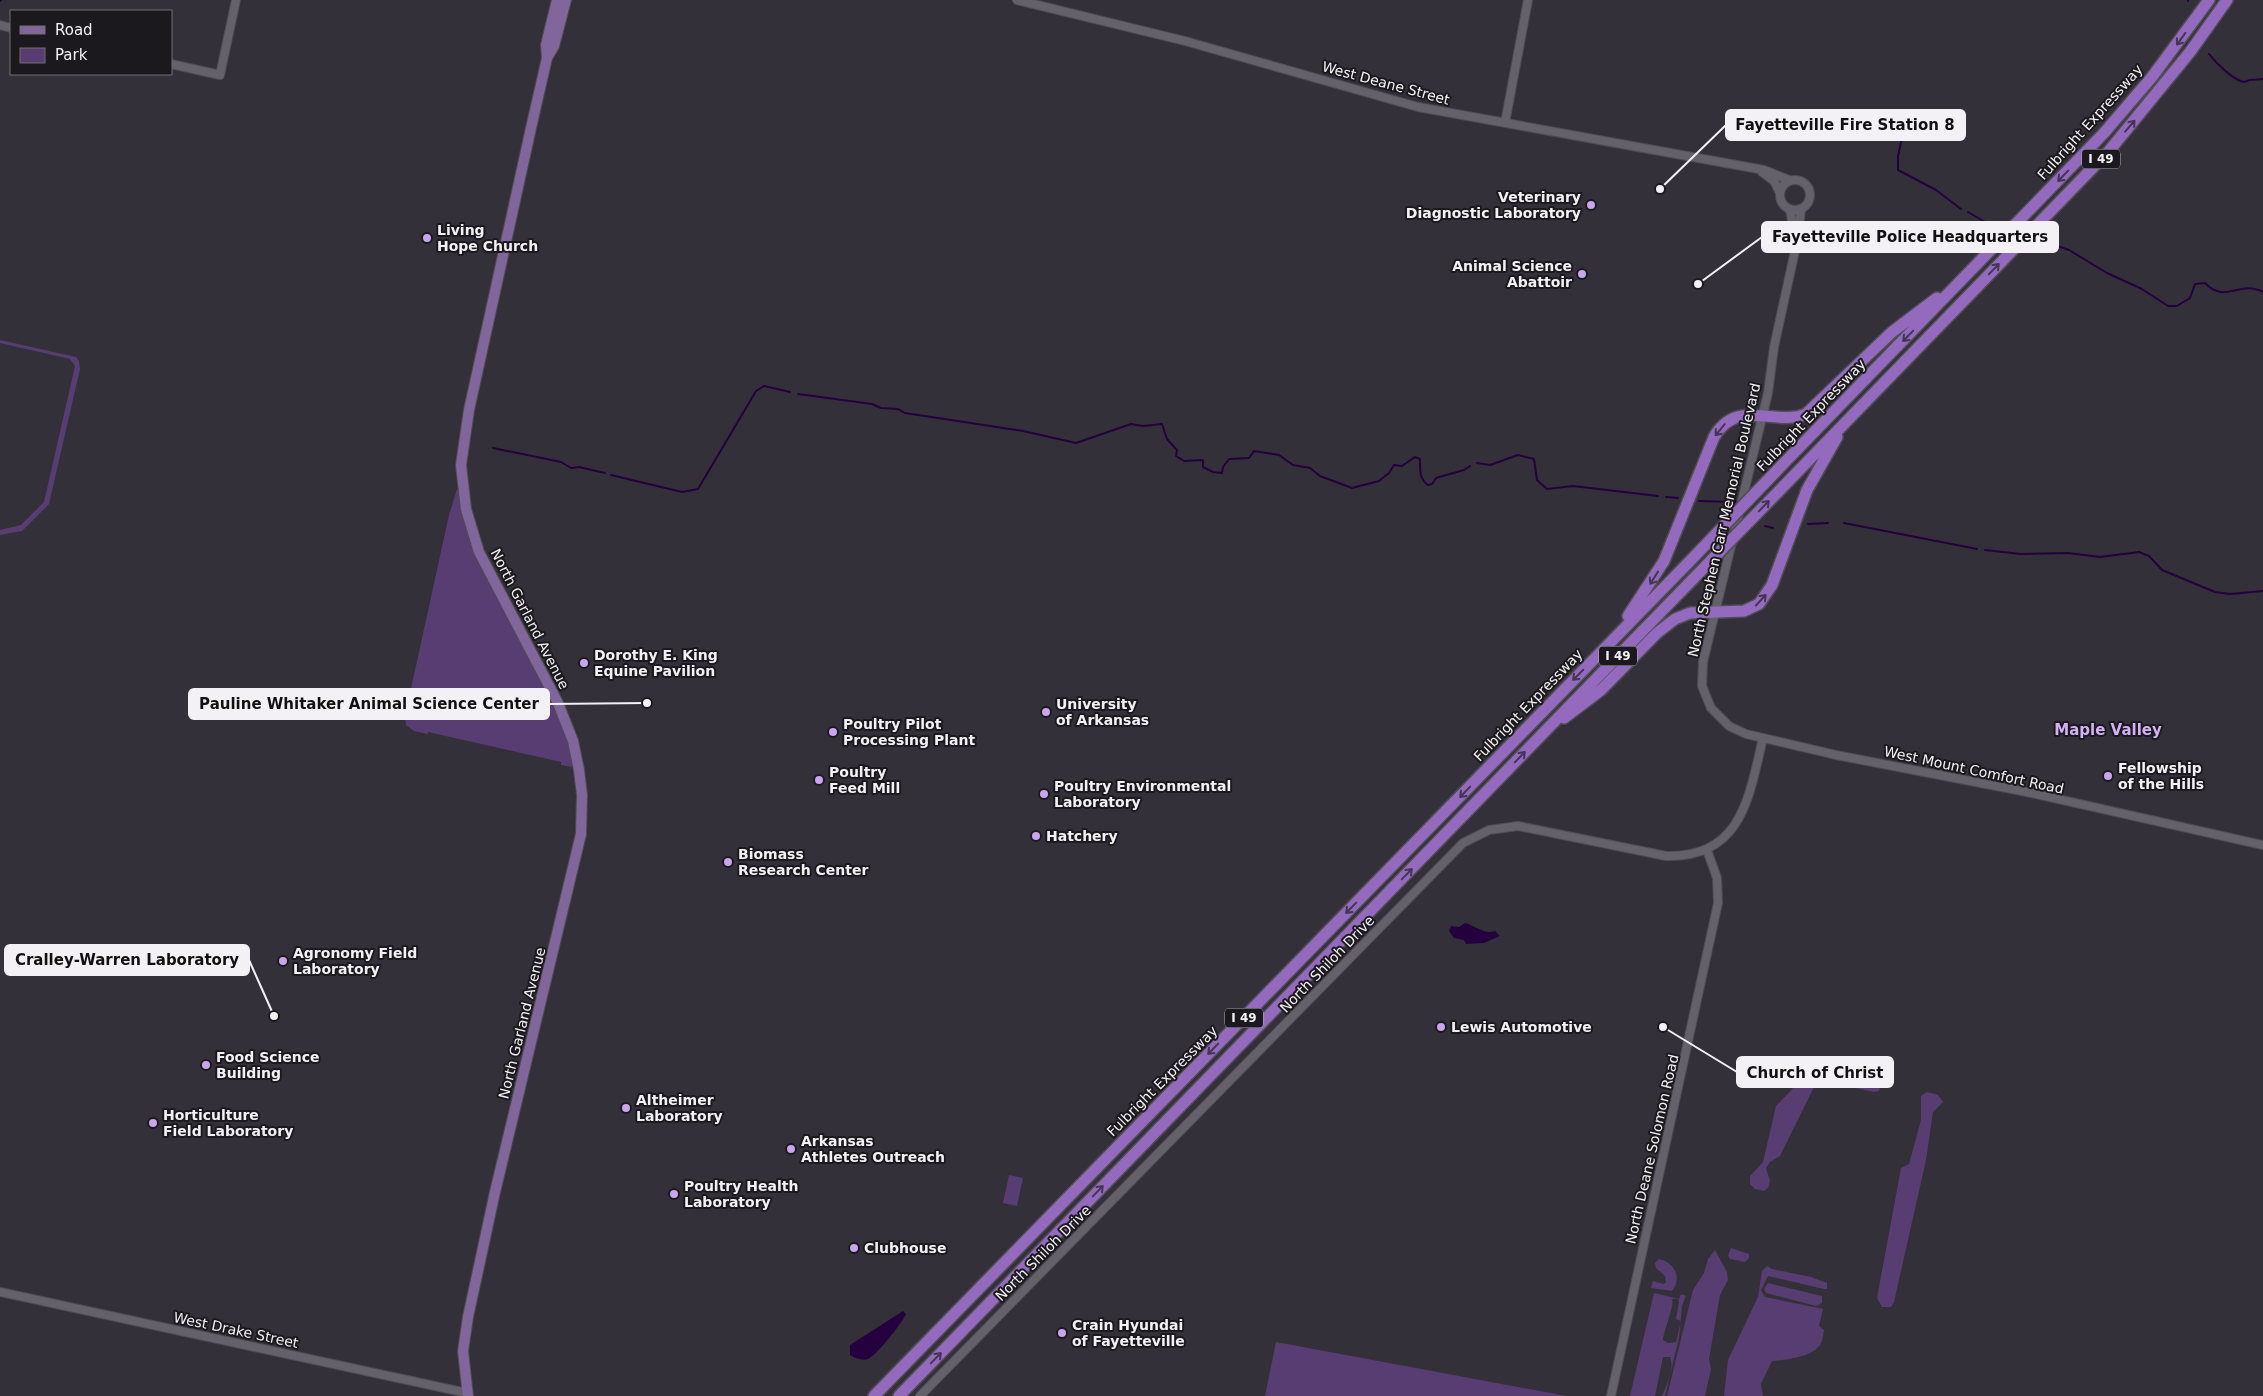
<svg xmlns="http://www.w3.org/2000/svg" width="2263" height="1396" font-family="'DejaVu Sans',sans-serif">
<style>
.green{fill:#573d71;fill-rule:evenodd}
.water{fill:#25003f}
.lines{fill:none;stroke-linecap:round;stroke-linejoin:round}
.stream{stroke:#25003f;stroke-width:2}
.minor-casing{stroke:#504c53;stroke-width:10}
.major-casing{stroke:#504c53;stroke-width:12}
.highway-casing{stroke:#504c53;stroke-width:14}
.minor{stroke:#65616a;stroke-width:8}
.major{stroke:#81669c;stroke-width:10}
.highway{stroke:#946abe;stroke-width:11}
.highway-bridge-casing{stroke:#504c53;stroke-width:14;stroke-linecap:butt}
.highway-bridge{stroke:#946abe;stroke-width:11}
.oneway{stroke:#453555}
.poi-dot{fill:#c8a5ee;stroke:#1b191d;stroke-width:2}
.labels{text-anchor:middle;stroke-width:4;stroke-linejoin:round;paint-order:stroke}
.shield{fill:#1b191d;stroke:#b2b0b5;stroke-width:1}
.shield-label{font-size:12px;font-weight:bold;fill:#f3f1f6}
.street-label{font-size:14px;fill:#f3f1f6;stroke:#1b191d}
.poi-label{font-size:14px;font-weight:bold;fill:#f3f1f6;stroke:#1b191d;text-anchor:start}
.neighbourhood-label{font-size:15px;font-weight:bold;fill:#d2b1f5;stroke:#1b191d}
.leader{fill:none;stroke:#f3f1f6;stroke-width:2}
.callout-dot{fill:#f3f1f6;stroke:#1b191d;stroke-width:2}
.callout{fill:#f3f1f6;stroke:#f3f1f6;stroke-width:2}
.callout-label{font-size:15px;text-anchor:middle;font-weight:bold;fill:#111}
</style>
<rect width="100%" height="100%" fill="#343039"/>
<!-- green -->
<path class="green" d="M 0,340 L 76,357 L 79,361 L 80,369 L 49,504 L 22,531 L 0,535 L 0,530 L 21,525 L 44,502 L 75,366 L 70,359 L 0,343 Z
M 457,489 L 460,491 L 467,525 L 566,729 L 575,765 L 573,767 L 561,765 L 561,762 L 428,732 L 428,734 L 414,731 L 406,725 L 405,716 L 449,515 Z
M 1814,1057 L 1872,1068 L 1883,1077 L 1879,1091 L 1874,1092 L 1822,1081 L 1816,1083 L 1780,1156 L 1770,1162 L 1766,1168 L 1770,1181 L 1768,1188 L 1764,1191 L 1755,1189 L 1750,1184 L 1750,1176 L 1763,1162 L 1776,1106 L 1794,1087 L 1803,1061 Z
M 1927,1092 L 1938,1095 L 1943,1102 L 1933,1112 L 1926,1160 L 1894,1302 L 1891,1307 L 1882,1307 L 1877,1298 L 1901,1168 L 1909,1164 L 1921,1120 L 1921,1096 Z
M 1009,1175 L 1023,1178 L 1017,1206 L 1003,1203 Z
M 1731,1248 L 1749,1254 L 1749,1258 L 1745,1262 L 1730,1259 L 1728,1256 Z
M 1715,1250 L 1727,1272 L 1728,1280 L 1720,1295 L 1709,1359 L 1711,1369 L 1705,1396 L 1667,1396 L 1693,1290 L 1704,1273 L 1708,1259 Z
M 1659,1259 C 1674,1262 1683,1278 1672,1291 L 1651,1288 L 1653,1281 L 1664,1284 L 1666,1282 L 1665,1276 L 1656,1268 L 1655,1263 Z
M 1767,1266 L 1772,1269 L 1811,1277 L 1827,1283 L 1827,1289 L 1824,1289 L 1768,1276 L 1761,1290 L 1765,1297 L 1823,1309 L 1819,1326 L 1824,1330 C 1823,1335 1823,1341 1820,1345 C 1812,1357 1785,1360 1772,1361 L 1761,1384 L 1763,1396 L 1724,1396 L 1728,1360 L 1758,1297 L 1762,1271 Z
M 1768,1283 L 1822,1296 L 1822,1303 L 1816,1306 L 1766,1293 L 1764,1289 Z
M 1654,1293 L 1679,1299 L 1681,1294 L 1686,1296 L 1682,1306 L 1679,1338 L 1665,1396 L 1662,1396 C 1666,1386 1675,1369 1670,1357 L 1663,1357 L 1655,1396 L 1630,1396 ZM 1678,1298 L 1679,1302 L 1676,1319 L 1681,1321 L 1676,1342 L 1668,1343 L 1663,1340 C 1664,1329 1675,1305 1672,1299 Z
M 1276,1342 L 1567,1396 L 1265,1396 Z"/>
<!-- water -->
<path class="water" d="M 1465,923 C 1476,926 1485,935 1495,931 L 1500,936 L 1484,943 L 1466,944 L 1464,940 L 1454,938 L 1449,931 L 1451,926 L 1459,927 Z
M 903,1311 L 906,1314 C 902,1323 877,1355 868,1359 C 863,1361 854,1358 850,1355 L 850,1345 Z"/>
<g class="lines">
<!-- stream -->
<path class="stream" d="M 2188,0 L 2188,1
M 0,1 L 1,0
M 2209,54 C 2216,63 2233,80 2244,82 L 2250,80 L 2263,79
M 1905,125 L 1898,156 L 1898,170 L 1936,190 L 1961,209
M 1968,212 L 1997,229
M 2040,240 L 2069,250 L 2107,273 L 2142,289 L 2168,306 L 2177,306 L 2190,298 L 2195,284 L 2205,283 C 2226,305 2239,279 2263,292
M 798,394 L 872,404 L 881,408 L 898,409 L 905,413 L 1023,431 L 1076,443 L 1131,424 L 1143,426 L 1162,424 L 1167,439 L 1177,450 L 1176,456 L 1184,461 L 1203,460 L 1203,467 L 1213,472 L 1222,473 L 1223,467 L 1229,459 L 1249,458 L 1254,451 L 1279,455 L 1293,465 L 1310,468 L 1320,476 L 1352,488 L 1379,481 L 1389,473 L 1394,465 L 1402,466 L 1415,457 L 1420,459 C 1420,469 1419,479 1428,485 L 1432,484 L 1436,478 L 1464,470 L 1470,466
M 493,448 L 561,462 L 571,468 L 579,467 L 605,473
M 1477,463 L 1490,465 L 1518,455 L 1534,459 L 1537,480 L 1547,489 L 1573,486 L 1658,496
M 611,475 L 682,492 L 698,489 L 756,391 L 764,386 L 790,392
M 1666,497 L 1678,498
M 1699,501 L 1736,502
M 1844,523 L 1977,549
M 1808,524 L 1828,523
M 1765,526 L 1773,528
M 1985,550 L 2021,554 L 2068,553 L 2100,557 L 2139,552 L 2149,556 L 2162,570 L 2215,592 L 2230,594 L 2263,591"/>
<defs>
<path id="minor" d="M 1017,0 L 1185,41 L 1418,107 L 1764,170 L 1789,180
M 0,25 L 11,28
M 171,64 L 220,75 L 236,0
M 1505,123 L 1528,0
M 1762,172 L 1774,181 L 1779,191
M1780 195a15 15 0 1 1 30 0a15 15 0 1 1-30 0Z
M 1790,209 L 1794,234
M 1801,209 L 1798,237 L 1774,347 L 1768,393 L 1703,662 L 1702,686 L 1711,708 L 1729,726 L 1746,734 L 1836,755 L 2022,791 L 2263,845
M 0,1292 L 467,1393
M 920,1396 L 1463,843 L 1489,830 L 1518,826 L 1666,856 C 1742,858 1749,797 1763,738
M 1611,1396 L 1718,903 L 1717,878 L 1707,850"/>
<path id="major" d="M 547,58 L 546,45 L 557,0
M 468,1396 L 463,1351 L 468,1317 L 495,1192 L 581,834 L 582,795 L 579,770 L 573,741 L 558,703 L 479,552 L 466,509 L 461,465 L 469,410 L 531,128 L 547,58 L 554,46 L 566,0"/>
<path id="highway" d="M 1785,462 L 2104,133 L 2152,77 L 2209,0
M 1778,492 L 2109,151 L 2190,52 L 2227,0
M 1628,616 L 1664,561 L 1714,437 C 1737,397 1775,427 1806,414 L 1892,332 L 1937,298
M 1564,718 L 1601,690 L 1657,633 L 1675,619 L 1690,613 L 1744,611 L 1759,604 L 1772,585 L 1807,490 L 1837,437
M 874,1396 L 1690,561
M 899,1396 L 1693,579"/>
</defs>
<!-- minor casing -->
<use href="#minor" class="minor-casing"/>
<!-- major casing -->
<use href="#major" class="major-casing"/>
<!-- highway casing -->
<use href="#highway" class="highway-casing"/>
<!-- minor -->
<use href="#minor" class="minor"/>
<!-- major -->
<use href="#major" class="major"/>
<!-- highway -->
<use href="#highway" class="highway"/>
<defs>
<path id="highway-bridge" d="M 1690,561 L 1785,462
M 1693,579 L 1778,492"/>
</defs>
<!-- highway-bridge casing -->
<use href="#highway-bridge" class="highway-bridge-casing"/>
<!-- highway-bridge -->
<use href="#highway-bridge" class="highway-bridge"/>
</g>
<!-- one-way arrows -->
<defs><path id="oneway-shaft" d="M-6 0H5M1.5-3L5.5 0L1.5 3" fill="none" stroke-width="1.6" stroke-linecap="round" stroke-linejoin="round" transform="scale(1.25)"/></defs>
<g class="oneway">
<use href="#oneway-shaft" transform="translate(2181 39) rotate(126)"/>
<use href="#oneway-shaft" transform="translate(2130 126) rotate(-49)"/>
<use href="#oneway-shaft" transform="translate(2063 176) rotate(134)"/>
<use href="#oneway-shaft" transform="translate(1994 269) rotate(-46)"/>
<use href="#oneway-shaft" transform="translate(1908 336) rotate(134)"/>
<use href="#oneway-shaft" transform="translate(1720 430) rotate(129)"/>
<use href="#oneway-shaft" transform="translate(1764 506) rotate(-46)"/>
<use href="#oneway-shaft" transform="translate(1654 578) rotate(122)"/>
<use href="#oneway-shaft" transform="translate(1761 600) rotate(-47)"/>
<use href="#oneway-shaft" transform="translate(1578 675) rotate(135)"/>
<use href="#oneway-shaft" transform="translate(1520 757) rotate(-46)"/>
<use href="#oneway-shaft" transform="translate(1465 792) rotate(134)"/>
<use href="#oneway-shaft" transform="translate(1407 874) rotate(-46)"/>
<use href="#oneway-shaft" transform="translate(1351 908) rotate(134)"/>
<use href="#oneway-shaft" transform="translate(1213 1049) rotate(134)"/>
<use href="#oneway-shaft" transform="translate(1098 1191) rotate(-46)"/>
<use href="#oneway-shaft" transform="translate(936 1358) rotate(-46)"/>
</g>
<!-- markers -->
<g class="poi-dot">
<circle cx="1591" cy="205" r="5"/>
<circle cx="427" cy="238" r="5"/>
<circle cx="1582" cy="274" r="5"/>
<circle cx="584" cy="663" r="5"/>
<circle cx="1046" cy="712" r="5"/>
<circle cx="833" cy="732" r="5"/>
<circle cx="2108" cy="776" r="5"/>
<circle cx="819" cy="780" r="5"/>
<circle cx="1044" cy="794" r="5"/>
<circle cx="1036" cy="836" r="5"/>
<circle cx="728" cy="862" r="5"/>
<circle cx="283" cy="961" r="5"/>
<circle cx="1441" cy="1027" r="5"/>
<circle cx="206" cy="1065" r="5"/>
<circle cx="626" cy="1108" r="5"/>
<circle cx="153" cy="1123" r="5"/>
<circle cx="791" cy="1149" r="5"/>
<circle cx="674" cy="1194" r="5"/>
<circle cx="854" cy="1248" r="5"/>
<circle cx="1062" cy="1333" r="5"/>
</g>
<g class="labels">
<!-- shield labels -->
<g class="shield">
<rect x="2082" y="149.5" width="38" height="19" rx="4"/>
<rect x="1599" y="646.5" width="38" height="19" rx="4"/>
<rect x="1225" y="1008.5" width="38" height="19" rx="4"/>
</g>
<g class="shield-label">
<text x="2101" y="163">I 49</text>
<text x="1618" y="660">I 49</text>
<text x="1244" y="1022">I 49</text>
</g>
<!-- street labels -->
<g class="street-label">
<text transform="translate(1386 83) rotate(15)" y="5">West Deane Street</text>
<text transform="translate(2090 122) rotate(-48)" y="5">Fulbright Expressway</text>
<text transform="translate(1811 415) rotate(-46)" y="5">Fulbright Expressway</text>
<text transform="translate(1724 520) rotate(-77)" y="5">North Stephen Carr Memorial Boulevard</text>
<text transform="translate(530 619) rotate(63)" y="5">North Garland Avenue</text>
<text transform="translate(1528 705) rotate(-46)" y="5">Fulbright Expressway</text>
<text transform="translate(1974 770) rotate(12)" y="5">West Mount Comfort Road</text>
<text transform="translate(1327 964) rotate(-46)" y="5">North Shiloh Drive</text>
<text transform="translate(522 1023) rotate(-76)" y="5">North Garland Avenue</text>
<text transform="translate(1162 1081) rotate(-45)" y="5">Fulbright Expressway</text>
<text transform="translate(1652 1149) rotate(-77)" y="5">North Deane Solomon Road</text>
<text transform="translate(1043 1253) rotate(-45)" y="5">North Shiloh Drive</text>
<text transform="translate(236 1330) rotate(12)" y="5">West Drake Street</text>
</g>
<!-- poi labels -->
<g class="poi-label">
<text x="1581" y="202" text-anchor="end">Veterinary<tspan x="1581" dy="16">Diagnostic Laboratory</tspan></text>
<text x="437" y="235">Living<tspan x="437" dy="16">Hope Church</tspan></text>
<text x="1572" y="271" text-anchor="end">Animal Science<tspan x="1572" dy="16">Abattoir</tspan></text>
<text x="594" y="660">Dorothy E. King<tspan x="594" dy="16">Equine Pavilion</tspan></text>
<text x="1056" y="709">University<tspan x="1056" dy="16">of Arkansas</tspan></text>
<text x="843" y="729">Poultry Pilot<tspan x="843" dy="16">Processing Plant</tspan></text>
<text x="2118" y="773">Fellowship<tspan x="2118" dy="16">of the Hills</tspan></text>
<text x="829" y="777">Poultry<tspan x="829" dy="16">Feed Mill</tspan></text>
<text x="1054" y="791">Poultry Environmental<tspan x="1054" dy="16">Laboratory</tspan></text>
<text x="1046" y="841">Hatchery</text>
<text x="738" y="859">Biomass<tspan x="738" dy="16">Research Center</tspan></text>
<text x="293" y="958">Agronomy Field<tspan x="293" dy="16">Laboratory</tspan></text>
<text x="1451" y="1032">Lewis Automotive</text>
<text x="216" y="1062">Food Science<tspan x="216" dy="16">Building</tspan></text>
<text x="636" y="1105">Altheimer<tspan x="636" dy="16">Laboratory</tspan></text>
<text x="163" y="1120">Horticulture<tspan x="163" dy="16">Field Laboratory</tspan></text>
<text x="801" y="1146">Arkansas<tspan x="801" dy="16">Athletes Outreach</tspan></text>
<text x="684" y="1191">Poultry Health<tspan x="684" dy="16">Laboratory</tspan></text>
<text x="864" y="1253">Clubhouse</text>
<text x="1072" y="1330">Crain Hyundai<tspan x="1072" dy="16">of Fayetteville</tspan></text>
</g>
<!-- neighbourhood labels -->
<g class="neighbourhood-label">
<text x="2108" y="735">Maple Valley</text>
</g>
</g>
<!-- callouts -->
<path class="leader" d="M1660 189L1726 125M1698 284L1762 237M647 703L549 704M274 1016L249 960M1663 1027L1737 1072"/>
<g class="callout-dot">
<circle cx="1660" cy="189" r="5"/>
<circle cx="1698" cy="284" r="5"/>
<circle cx="647" cy="703" r="5"/>
<circle cx="274" cy="1016" r="5"/>
<circle cx="1663" cy="1027" r="5"/>
</g>
<g class="callout">
<rect x="1726" y="110" width="239" height="30" rx="5"/>
<rect x="1762" y="222" width="296" height="30" rx="5"/>
<rect x="189" y="689" width="360" height="30" rx="5"/>
<rect x="5" y="945" width="244" height="30" rx="5"/>
<rect x="1737" y="1057" width="156" height="30" rx="5"/>
</g>
<g class="callout-label">
<text x="1845" y="130">Fayetteville Fire Station 8</text>
<text x="1910" y="242">Fayetteville Police Headquarters</text>
<text x="369" y="709">Pauline Whitaker Animal Science Center</text>
<text x="127" y="965">Cralley-Warren Laboratory</text>
<text x="1815" y="1078">Church of Christ</text>
</g>
<!-- legend -->
<rect x="10" y="10" width="162" height="65" fill="#1b191d" stroke="#716f74"/>
<rect x="20" y="26" width="25" height="8" fill="#81669c" stroke="#716f74"/>
<text x="55" y="35" font-size="15" fill="#f3f1f6">Road</text>
<rect x="20" y="48" width="25" height="15" fill="#573d71" stroke="#716f74"/>
<text x="55" y="60" font-size="15" fill="#f3f1f6">Park</text>
</svg>
